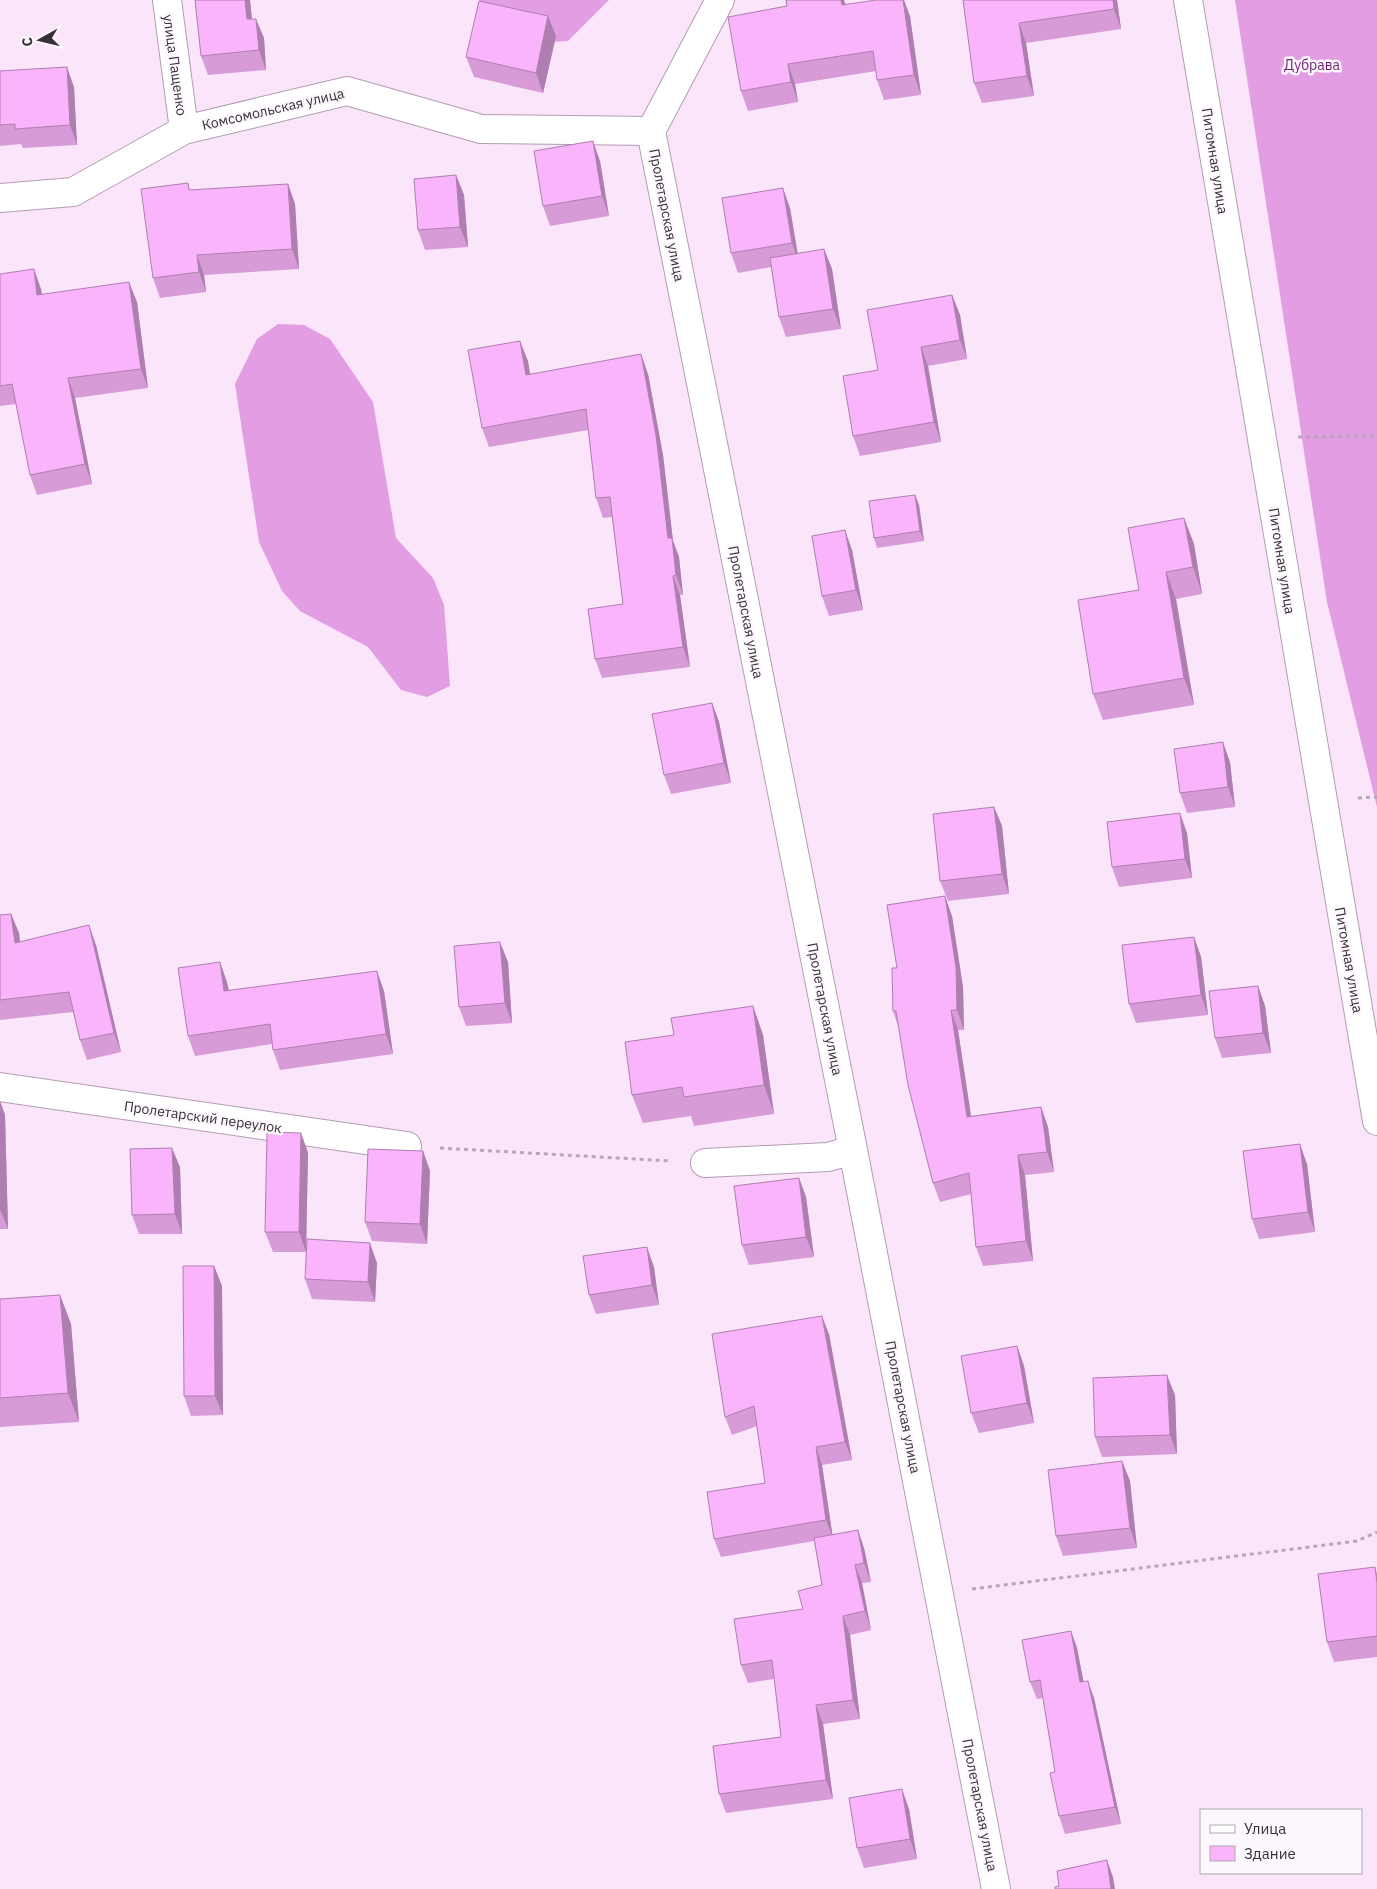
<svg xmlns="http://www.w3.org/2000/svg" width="1377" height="1889" font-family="'IBM Plex Sans',sans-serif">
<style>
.forest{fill:#e29de3}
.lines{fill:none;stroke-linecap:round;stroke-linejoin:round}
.minor-casing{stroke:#b29eb2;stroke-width:30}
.path{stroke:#b7a7b7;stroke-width:3;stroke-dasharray:4 4;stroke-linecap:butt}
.minor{stroke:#fff;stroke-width:28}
.wall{fill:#d79bd8}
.shaded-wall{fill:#af7eb0}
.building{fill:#fab4fb;stroke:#af7eb0}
.labels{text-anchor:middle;stroke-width:5;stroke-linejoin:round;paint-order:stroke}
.street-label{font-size:14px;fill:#383038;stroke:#fdf8fd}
.park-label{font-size:14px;fill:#6f1e72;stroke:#fdf8fd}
</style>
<rect width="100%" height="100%" fill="#fae5fa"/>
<!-- forest -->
<path class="forest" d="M 479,0 L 609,0 L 568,41 L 514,44 L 480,4 Z
M 1235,0 L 1377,0 L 1377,807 L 1327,602 Z
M 278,324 L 304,325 L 330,339 L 373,402 L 396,538 L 433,578 L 444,605 L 450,686 L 427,697 L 401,690 L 368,647 L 300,611 L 282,591 L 259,542 L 235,384 L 257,339 Z"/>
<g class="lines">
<defs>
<path id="minor" d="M 167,0 L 184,130
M 1188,0 L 1377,1121
M 651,131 L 853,1150 L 996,1889
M 0,198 L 73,192 L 184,130 L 347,91 L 481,129 L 651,131 L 720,0
M 0,1087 L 407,1146
M 705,1163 L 828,1157 L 853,1150"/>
</defs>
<!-- minor casing -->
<use href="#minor" class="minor-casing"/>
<!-- path -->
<path class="path" d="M 1298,437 L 1377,436
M 1358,798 L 1377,797
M 440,1148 L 671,1161
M 972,1589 L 1357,1541 L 1377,1532"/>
<!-- minor -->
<use href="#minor" class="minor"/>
</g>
<!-- wall -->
<path class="wall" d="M 195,0 L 250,0 L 252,19 L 264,38 L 266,70 L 208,75 L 201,56 Z
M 786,0 L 844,0 L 845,4 L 910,16 L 921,95 L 884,100 L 877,80 L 876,71 L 795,84 L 798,102 L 748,111 L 741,91 L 787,6 Z
M 963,0 L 1117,0 L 1121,29 L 1026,43 L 1034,96 L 982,103 L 974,83 Z
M 548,16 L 556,36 L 543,93 L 474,77 L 466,57 Z
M 0,71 L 74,87 L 77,145 L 23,148 L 21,144 L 0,146 Z
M 600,161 L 609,216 L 550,226 L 543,206 Z
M 456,175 L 464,195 L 468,247 L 425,250 L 418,230 Z
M 188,183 L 190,190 L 288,184 L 295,204 L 299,269 L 204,275 L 206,292 L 160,298 L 153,278 Z
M 790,208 L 798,254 L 824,249 L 832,269 L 841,329 L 786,337 L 779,317 L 771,267 L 738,273 L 731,253 Z
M 0,274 L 41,289 L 42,294 L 137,302 L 148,388 L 75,398 L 92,484 L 37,495 L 30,475 L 16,404 L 0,406 Z
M 952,295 L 960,315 L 967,359 L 928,366 L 941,442 L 860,456 L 853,436 L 878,370 Z
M 528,361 L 530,375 L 648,374 L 663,455 L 673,541 L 679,557 L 683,595 L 680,595 L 690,667 L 602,678 L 595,659 L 623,604 L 612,517 L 603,518 L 596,498 L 588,430 L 489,447 L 482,428 Z
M 915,495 L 919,505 L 924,541 L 877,548 L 874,538 Z
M 1184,518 L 1194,544 L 1202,594 L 1176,599 L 1194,705 L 1103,720 L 1093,694 L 1139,590 Z
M 852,550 L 863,610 L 829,616 L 822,596 Z
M 712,703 L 719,722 L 731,783 L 671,794 L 664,775 Z
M 1230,762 L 1235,807 L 1187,813 L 1180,793 Z
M 994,807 L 1002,826 L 1009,894 L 948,901 L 940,881 Z
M 1187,833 L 1192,878 L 1119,887 L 1112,867 Z
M 11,914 L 19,933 L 20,942 L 96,945 L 121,1052 L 87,1060 L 80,1040 L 73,1012 L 0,1020 L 0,915 Z
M 952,916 L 963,987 L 964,1030 L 958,1030 L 971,1116 L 1041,1107 L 1048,1127 L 1054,1172 L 1025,1175 L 1033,1261 L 983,1266 L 976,1247 L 971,1194 L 940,1202 L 933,1183 L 898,1026 L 893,1011 L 897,968 Z
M 1194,937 L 1201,957 L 1208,1015 L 1136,1023 L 1129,1004 Z
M 508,962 L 512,1023 L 466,1026 L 459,1007 Z
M 227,982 L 229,990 L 384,991 L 393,1054 L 280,1070 L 273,1050 L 272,1044 L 195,1056 L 188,1036 Z
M 1258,986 L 1265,1006 L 1271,1053 L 1222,1058 L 1215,1038 Z
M 753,1006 L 763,1035 L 774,1114 L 694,1126 L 691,1116 L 643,1123 L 632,1095 L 674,1035 Z
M 0,1101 L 5,1115 L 8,1229 L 0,1229 Z
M 301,1133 L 308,1153 L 306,1252 L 273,1252 L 265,1232 Z
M 423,1151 L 430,1171 L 427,1244 L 372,1241 L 365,1222 Z
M 1307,1164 L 1315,1232 L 1259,1239 L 1252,1219 Z
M 180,1167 L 182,1234 L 139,1234 L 132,1215 Z
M 799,1178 L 806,1197 L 814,1257 L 749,1265 L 742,1245 Z
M 377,1263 L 375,1302 L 312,1299 L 305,1279 Z
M 214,1266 L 222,1286 L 223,1415 L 191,1416 L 184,1396 Z
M 654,1267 L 659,1305 L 596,1314 L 589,1295 Z
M 60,1295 L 71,1324 L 79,1422 L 0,1427 L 0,1299 Z
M 829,1334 L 852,1460 L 822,1465 L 832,1534 L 864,1548 L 871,1582 L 862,1583 L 871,1630 L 850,1635 L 860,1719 L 823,1724 L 833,1799 L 726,1813 L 719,1794 L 781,1737 L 774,1679 L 748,1683 L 741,1665 L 803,1609 L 822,1585 L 814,1541 L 721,1557 L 714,1539 L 765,1483 L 757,1426 L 732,1435 L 725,1417 Z
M 1017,1346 L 1024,1366 L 1034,1423 L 979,1433 L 971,1413 Z
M 1175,1395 L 1177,1454 L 1102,1457 L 1095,1437 Z
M 1122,1461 L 1130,1481 L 1137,1548 L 1063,1556 L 1056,1536 Z
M 1375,1567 L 1377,1573 L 1377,1657 L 1334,1662 L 1327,1642 Z
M 1071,1631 L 1077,1648 L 1083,1681 L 1094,1698 L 1121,1824 L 1065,1834 L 1059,1816 L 1055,1772 L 1043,1698 L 1037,1699 L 1030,1682 Z
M 909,1809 L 917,1859 L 864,1868 L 857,1848 Z"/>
<!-- shaded-wall -->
<path class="shaded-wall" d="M 245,0 L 250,0 L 254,39 L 247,19 Z
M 841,0 L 844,0 L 847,9 L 842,5 Z
M 903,0 L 904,0 L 910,16 L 921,95 L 914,75 Z
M 1113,0 L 1117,0 L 1121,29 L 1114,9 Z
M 548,16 L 556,36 L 543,93 L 536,73 Z
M 256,19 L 264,38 L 266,70 L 259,50 Z
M 1019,23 L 1026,43 L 1034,96 L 1027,76 Z
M 788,64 L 795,84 L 798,102 L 791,82 Z
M 67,67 L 74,87 L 77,145 L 70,125 Z
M 593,141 L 600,161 L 609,216 L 602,196 Z
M 456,175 L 464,195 L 468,247 L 460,227 Z
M 288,184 L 295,204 L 299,269 L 292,249 Z
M 783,188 L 790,208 L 799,263 L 792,243 Z
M 824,249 L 832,269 L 841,329 L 833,309 Z
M 197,255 L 204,275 L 206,292 L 199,272 Z
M 34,269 L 41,289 L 44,314 L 37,295 Z
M 129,282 L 137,302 L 148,388 L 141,369 Z
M 952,295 L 960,315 L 967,359 L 960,340 Z
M 520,341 L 528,361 L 533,395 L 526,375 Z
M 921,347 L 928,366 L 941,442 L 934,422 Z
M 641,354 L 648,374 L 663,455 L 673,541 L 679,557 L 683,595 L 676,575 L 668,538 Z
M 68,378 L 75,398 L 92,484 L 85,464 Z
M 915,495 L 919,505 L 924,541 L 920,531 Z
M 1184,518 L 1194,544 L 1202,594 L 1193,567 Z
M 845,530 L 852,550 L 863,610 L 856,590 Z
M 1166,572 L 1176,599 L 1194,705 L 1184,678 Z
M 673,576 L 680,595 L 690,667 L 683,647 Z
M 712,703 L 719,722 L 731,783 L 724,763 Z
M 1223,742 L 1230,762 L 1235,807 L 1228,787 Z
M 994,807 L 1002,826 L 1009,894 L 1002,874 Z
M 1180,813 L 1187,833 L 1192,878 L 1185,859 Z
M 945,896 L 952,916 L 963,987 L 964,1030 L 957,1010 Z
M 11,914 L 19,933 L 22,963 L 15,943 Z
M 89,925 L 96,945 L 121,1052 L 114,1033 Z
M 1194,937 L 1201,957 L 1208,1015 L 1201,995 Z
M 500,942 L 508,962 L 512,1023 L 505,1003 Z
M 220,962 L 227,982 L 232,1010 L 224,991 Z
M 377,971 L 384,991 L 393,1054 L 386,1034 Z
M 1258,986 L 1265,1006 L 1271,1053 L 1263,1033 Z
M 753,1006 L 763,1035 L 774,1114 L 764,1085 Z
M 951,1010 L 958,1030 L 974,1136 L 967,1117 Z
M 0,1101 L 5,1115 L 8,1229 L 0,1209 Z
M 1041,1107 L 1048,1127 L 1054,1172 L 1047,1152 Z
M 301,1133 L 308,1153 L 306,1252 L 299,1232 Z
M 1300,1144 L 1307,1164 L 1315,1232 L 1308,1212 Z
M 172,1148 L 180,1167 L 182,1234 L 175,1214 Z
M 423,1151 L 430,1171 L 427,1244 L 420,1224 Z
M 1018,1155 L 1025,1175 L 1033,1261 L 1026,1241 Z
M 799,1178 L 806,1197 L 814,1257 L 806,1237 Z
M 370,1243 L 377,1263 L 375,1302 L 368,1282 Z
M 647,1247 L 654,1267 L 659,1305 L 652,1285 Z
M 214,1266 L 222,1286 L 223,1415 L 215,1396 Z
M 60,1295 L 71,1324 L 79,1422 L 68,1393 Z
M 822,1316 L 829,1334 L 852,1460 L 845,1442 Z
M 1017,1346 L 1024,1366 L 1034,1423 L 1027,1403 Z
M 1167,1375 L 1175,1395 L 1177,1454 L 1170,1435 Z
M 816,1447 L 822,1465 L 833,1538 L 826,1520 Z
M 1122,1461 L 1130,1481 L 1137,1548 L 1130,1528 Z
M 858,1530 L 864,1548 L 871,1582 L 864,1563 Z
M 855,1565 L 862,1583 L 871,1630 L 865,1611 Z
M 843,1616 L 850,1635 L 860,1719 L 853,1700 Z
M 1071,1631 L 1077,1648 L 1087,1699 L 1080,1682 Z
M 1088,1681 L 1094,1698 L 1121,1824 L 1115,1807 Z
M 816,1705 L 823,1724 L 833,1799 L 826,1780 Z
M 902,1789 L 909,1809 L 917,1859 L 910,1839 Z
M 1107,1860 L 1113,1877 L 1115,1889 L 1111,1889 Z"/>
<!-- building -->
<path class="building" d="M 195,0 L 245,0 L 247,19 L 256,19 L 259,50 L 201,56 Z
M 786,0 L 841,0 L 842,5 L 876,0 L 903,0 L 914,75 L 877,80 L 873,51 L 788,64 L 791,82 L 741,91 L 728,17 L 787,6 Z
M 963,0 L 1113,0 L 1114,9 L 1019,23 L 1027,76 L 974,83 Z
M 479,1 L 548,16 L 536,73 L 466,57 Z
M 67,67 L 70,125 L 15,129 L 15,124 L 0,125 L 0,71 Z
M 593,141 L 602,196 L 543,206 L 534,151 Z
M 456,175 L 460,227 L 418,230 L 414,179 Z
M 188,183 L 189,190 L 288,184 L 292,249 L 197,255 L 199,272 L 153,278 L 141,189 Z
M 783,188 L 792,243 L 731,253 L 722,198 Z
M 824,249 L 833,309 L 779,317 L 770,258 Z
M 34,269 L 37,295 L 129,282 L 141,369 L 68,378 L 85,464 L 30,475 L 12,384 L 0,386 L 0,274 Z
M 952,295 L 960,340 L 921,347 L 934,422 L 853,436 L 843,376 L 878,370 L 867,310 Z
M 520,341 L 526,375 L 641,354 L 656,435 L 668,538 L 672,538 L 676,575 L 673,576 L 683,647 L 595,659 L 588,609 L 623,604 L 610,497 L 596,498 L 586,409 L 482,428 L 468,350 Z
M 915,495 L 920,531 L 874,538 L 869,501 Z
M 1184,518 L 1193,567 L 1166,572 L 1184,678 L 1093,694 L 1078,600 L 1139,590 L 1128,528 Z
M 845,530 L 856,590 L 822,596 L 812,536 Z
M 712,703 L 724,763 L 664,775 L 652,714 Z
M 1223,742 L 1228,787 L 1180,793 L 1174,749 Z
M 994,807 L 1002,874 L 940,881 L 933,814 Z
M 1180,813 L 1185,859 L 1112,867 L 1107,822 Z
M 945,896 L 956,967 L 957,1010 L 951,1010 L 967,1117 L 1041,1107 L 1047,1152 L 1018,1155 L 1026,1241 L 976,1247 L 969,1173 L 933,1183 L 908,1085 L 896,1011 L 893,1011 L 892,968 L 897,968 L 887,905 Z
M 11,914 L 15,943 L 89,925 L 114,1033 L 80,1040 L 69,992 L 0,1000 L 0,915 Z
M 1194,937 L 1201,995 L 1129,1004 L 1122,945 Z
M 500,942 L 505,1003 L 459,1007 L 454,946 Z
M 220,962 L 224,991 L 377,971 L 386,1034 L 273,1050 L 270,1024 L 188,1036 L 178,968 Z
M 1258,986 L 1263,1033 L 1215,1038 L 1209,991 Z
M 753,1006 L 764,1085 L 684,1097 L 682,1087 L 632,1095 L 625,1042 L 674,1035 L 671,1018 Z
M 267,1132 L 301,1133 L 299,1232 L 265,1232 Z
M 1300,1144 L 1308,1212 L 1252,1219 L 1243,1151 Z
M 172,1148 L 175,1214 L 132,1215 L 130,1149 Z
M 368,1149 L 423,1151 L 420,1224 L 365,1222 Z
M 799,1178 L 806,1237 L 742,1245 L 734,1186 Z
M 307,1239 L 370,1243 L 368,1282 L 305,1279 Z
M 647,1247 L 652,1285 L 589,1295 L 583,1256 Z
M 183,1266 L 214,1266 L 215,1396 L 184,1396 Z
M 60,1295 L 68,1393 L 0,1398 L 0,1299 Z
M 822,1316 L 845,1442 L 816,1447 L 826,1520 L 714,1539 L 707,1492 L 765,1483 L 754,1406 L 725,1417 L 712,1334 Z
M 1017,1346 L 1027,1403 L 971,1413 L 961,1356 Z
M 1167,1375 L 1170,1435 L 1095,1437 L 1093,1378 Z
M 1122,1461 L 1130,1528 L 1056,1536 L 1048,1470 Z
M 858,1530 L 864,1563 L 855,1565 L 865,1611 L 843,1616 L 853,1700 L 816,1705 L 826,1780 L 719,1794 L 713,1746 L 781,1737 L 772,1660 L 741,1665 L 734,1619 L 803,1609 L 798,1591 L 822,1585 L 814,1538 Z
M 1375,1567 L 1377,1583 L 1377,1636 L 1327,1642 L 1318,1574 Z
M 1071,1631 L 1080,1682 L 1088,1681 L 1115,1807 L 1059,1816 L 1050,1773 L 1055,1772 L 1040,1680 L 1030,1682 L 1022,1640 Z
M 902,1789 L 910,1839 L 857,1848 L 849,1798 Z
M 1107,1860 L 1111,1889 L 1055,1889 L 1055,1887 L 1059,1886 L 1057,1871 Z"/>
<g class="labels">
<!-- street labels -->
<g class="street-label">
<text transform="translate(175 65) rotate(82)" y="5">улица Пащенко</text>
<text transform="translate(273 109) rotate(-13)" y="5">Комсомольская улица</text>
<text transform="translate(1215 161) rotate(81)" y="5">Питомная улица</text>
<text transform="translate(667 215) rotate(79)" y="5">Пролетарская улица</text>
<text transform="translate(1282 561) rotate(81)" y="5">Питомная улица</text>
<text transform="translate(746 612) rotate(79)" y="5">Пролетарская улица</text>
<text transform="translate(1349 960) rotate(80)" y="5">Питомная улица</text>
<text transform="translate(825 1009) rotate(79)" y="5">Пролетарская улица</text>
<text transform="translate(203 1117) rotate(8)" y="5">Пролетарский переулок</text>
<text transform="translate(903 1407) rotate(79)" y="5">Пролетарская улица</text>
<text transform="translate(980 1805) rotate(79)" y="5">Пролетарская улица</text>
</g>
<!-- park labels -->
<g class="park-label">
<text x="1312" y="70">Дубрава</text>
</g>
</g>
<!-- legend -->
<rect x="1200" y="1809" width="162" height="65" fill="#fdf8fd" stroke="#aea8ae"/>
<rect x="1210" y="1825" width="25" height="8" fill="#ffffff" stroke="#aea8ae"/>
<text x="1244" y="1834" font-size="15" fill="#383038">Улица</text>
<rect x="1210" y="1846" width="25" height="15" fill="#fab4fb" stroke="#aea8ae"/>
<text x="1244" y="1859" font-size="15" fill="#383038">Здание</text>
<!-- north arrow -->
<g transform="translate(40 40) rotate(262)" stroke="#fdf8fd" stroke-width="4" paint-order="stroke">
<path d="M0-4L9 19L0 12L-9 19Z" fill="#383038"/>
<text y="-8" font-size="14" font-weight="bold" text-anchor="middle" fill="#383038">С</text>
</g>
</svg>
